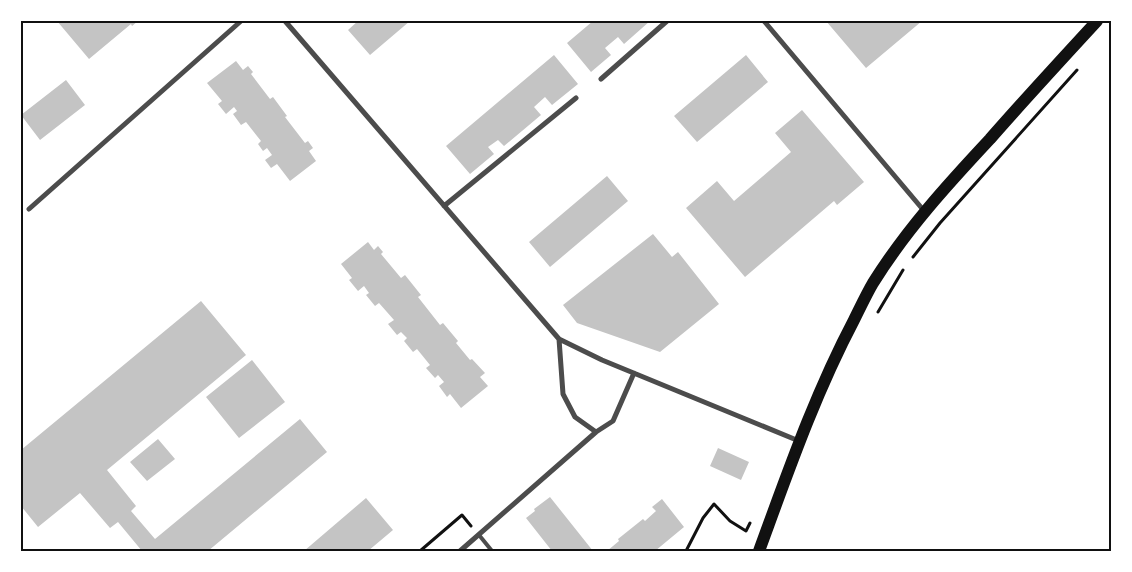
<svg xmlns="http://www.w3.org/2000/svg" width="1132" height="572" font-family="'Source Sans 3',sans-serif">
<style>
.building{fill:#c4c4c4}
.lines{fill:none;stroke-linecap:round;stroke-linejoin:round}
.path{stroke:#111;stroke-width:3}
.service{stroke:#4c4c4c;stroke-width:4}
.minor{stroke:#4c4c4c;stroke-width:5}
.primary{stroke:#111;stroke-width:12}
.neatline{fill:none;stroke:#111;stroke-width:2}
</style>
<rect width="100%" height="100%" fill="#fff"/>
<!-- building -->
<path class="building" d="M 57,21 L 138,21 L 132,26 L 131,24 L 89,59 Z
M 358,21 L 410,21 L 370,55 L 348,30 Z
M 593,21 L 650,21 L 624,44 L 618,37 L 605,48 L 611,55 L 591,72 L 567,43 Z
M 826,21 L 922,21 L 866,68 Z
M 554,55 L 578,84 L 552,105 L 545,97 L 534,107 L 541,115 L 504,146 L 498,140 L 488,147 L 494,154 L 470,174 L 446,146 Z
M 746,55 L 768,82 L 697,142 L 674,116 Z
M 236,61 L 243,70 L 248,66 L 253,72 L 251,74 L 270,99 L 273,97 L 287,116 L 285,117 L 305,143 L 308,141 L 313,148 L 309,151 L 316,161 L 290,181 L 277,164 L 271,168 L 265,160 L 272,155 L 267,148 L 263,151 L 258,144 L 261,141 L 246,122 L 241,125 L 233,114 L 237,111 L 234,107 L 226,114 L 218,104 L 222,101 L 207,83 Z
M 66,80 L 85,105 L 40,140 L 21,115 Z
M 802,110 L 864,182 L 837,205 L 834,201 L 745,277 L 686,208 L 717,181 L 734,201 L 791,152 L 775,133 Z
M 607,176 L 628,201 L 550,267 L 529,242 Z
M 653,234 L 672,257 L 678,252 L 719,304 L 660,352 L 577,323 L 563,305 Z
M 368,242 L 374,250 L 378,246 L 383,252 L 381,254 L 401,278 L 405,275 L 421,295 L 418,297 L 440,325 L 443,323 L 458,341 L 456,343 L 470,360 L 472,359 L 485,373 L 480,377 L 488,386 L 461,408 L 450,394 L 447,397 L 439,386 L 444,382 L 438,375 L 435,378 L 426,368 L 430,365 L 417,349 L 413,352 L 404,341 L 407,338 L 401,332 L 397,335 L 388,324 L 394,320 L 379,303 L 375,306 L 366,295 L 369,293 L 364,286 L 358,291 L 349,280 L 352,278 L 341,264 Z
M 201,301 L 246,355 L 107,470 L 136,506 L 131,511 L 155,539 L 300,419 L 327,452 L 208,551 L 142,551 L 118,522 L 110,528 L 80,493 L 38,527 L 21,506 L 21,450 Z
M 252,360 L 285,402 L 239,438 L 206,397 Z
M 158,439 L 175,459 L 147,481 L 130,462 Z
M 718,448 L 749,462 L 741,480 L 710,466 Z
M 550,497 L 593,551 L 552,551 L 526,518 L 535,511 L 534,509 Z
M 366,498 L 393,530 L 368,551 L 304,551 Z
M 662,499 L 684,527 L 655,551 L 607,551 L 619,541 L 618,539 L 643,519 L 645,521 L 656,511 L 652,507 Z"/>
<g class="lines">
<!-- path -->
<path class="path" d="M 913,257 L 940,223 L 1077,70
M 878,312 L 903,270
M 420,551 L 462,515 L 471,526
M 686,551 L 703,518 L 714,504 L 730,521 L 746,531 L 750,523"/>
<!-- service -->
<path class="service" d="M 479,535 L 492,551"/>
<!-- minor -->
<path class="minor" d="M 285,21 L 559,339 L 602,360 L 799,441
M 764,21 L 925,212
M 601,79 L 667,21
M 444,206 L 576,98
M 29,209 L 241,21
M 559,339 L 563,394 L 575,417 L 596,432 L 613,421 L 634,373
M 460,551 L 596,432"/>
<!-- primary -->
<path class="primary" d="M 759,551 C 788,472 815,394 854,320 C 860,308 866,295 873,283 C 906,230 948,184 990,139 C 1025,99 1061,60 1097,21"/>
</g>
<!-- border -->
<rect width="1132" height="572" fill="none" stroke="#ffffff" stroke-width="45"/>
<rect x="22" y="22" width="1088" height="528" class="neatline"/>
</svg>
